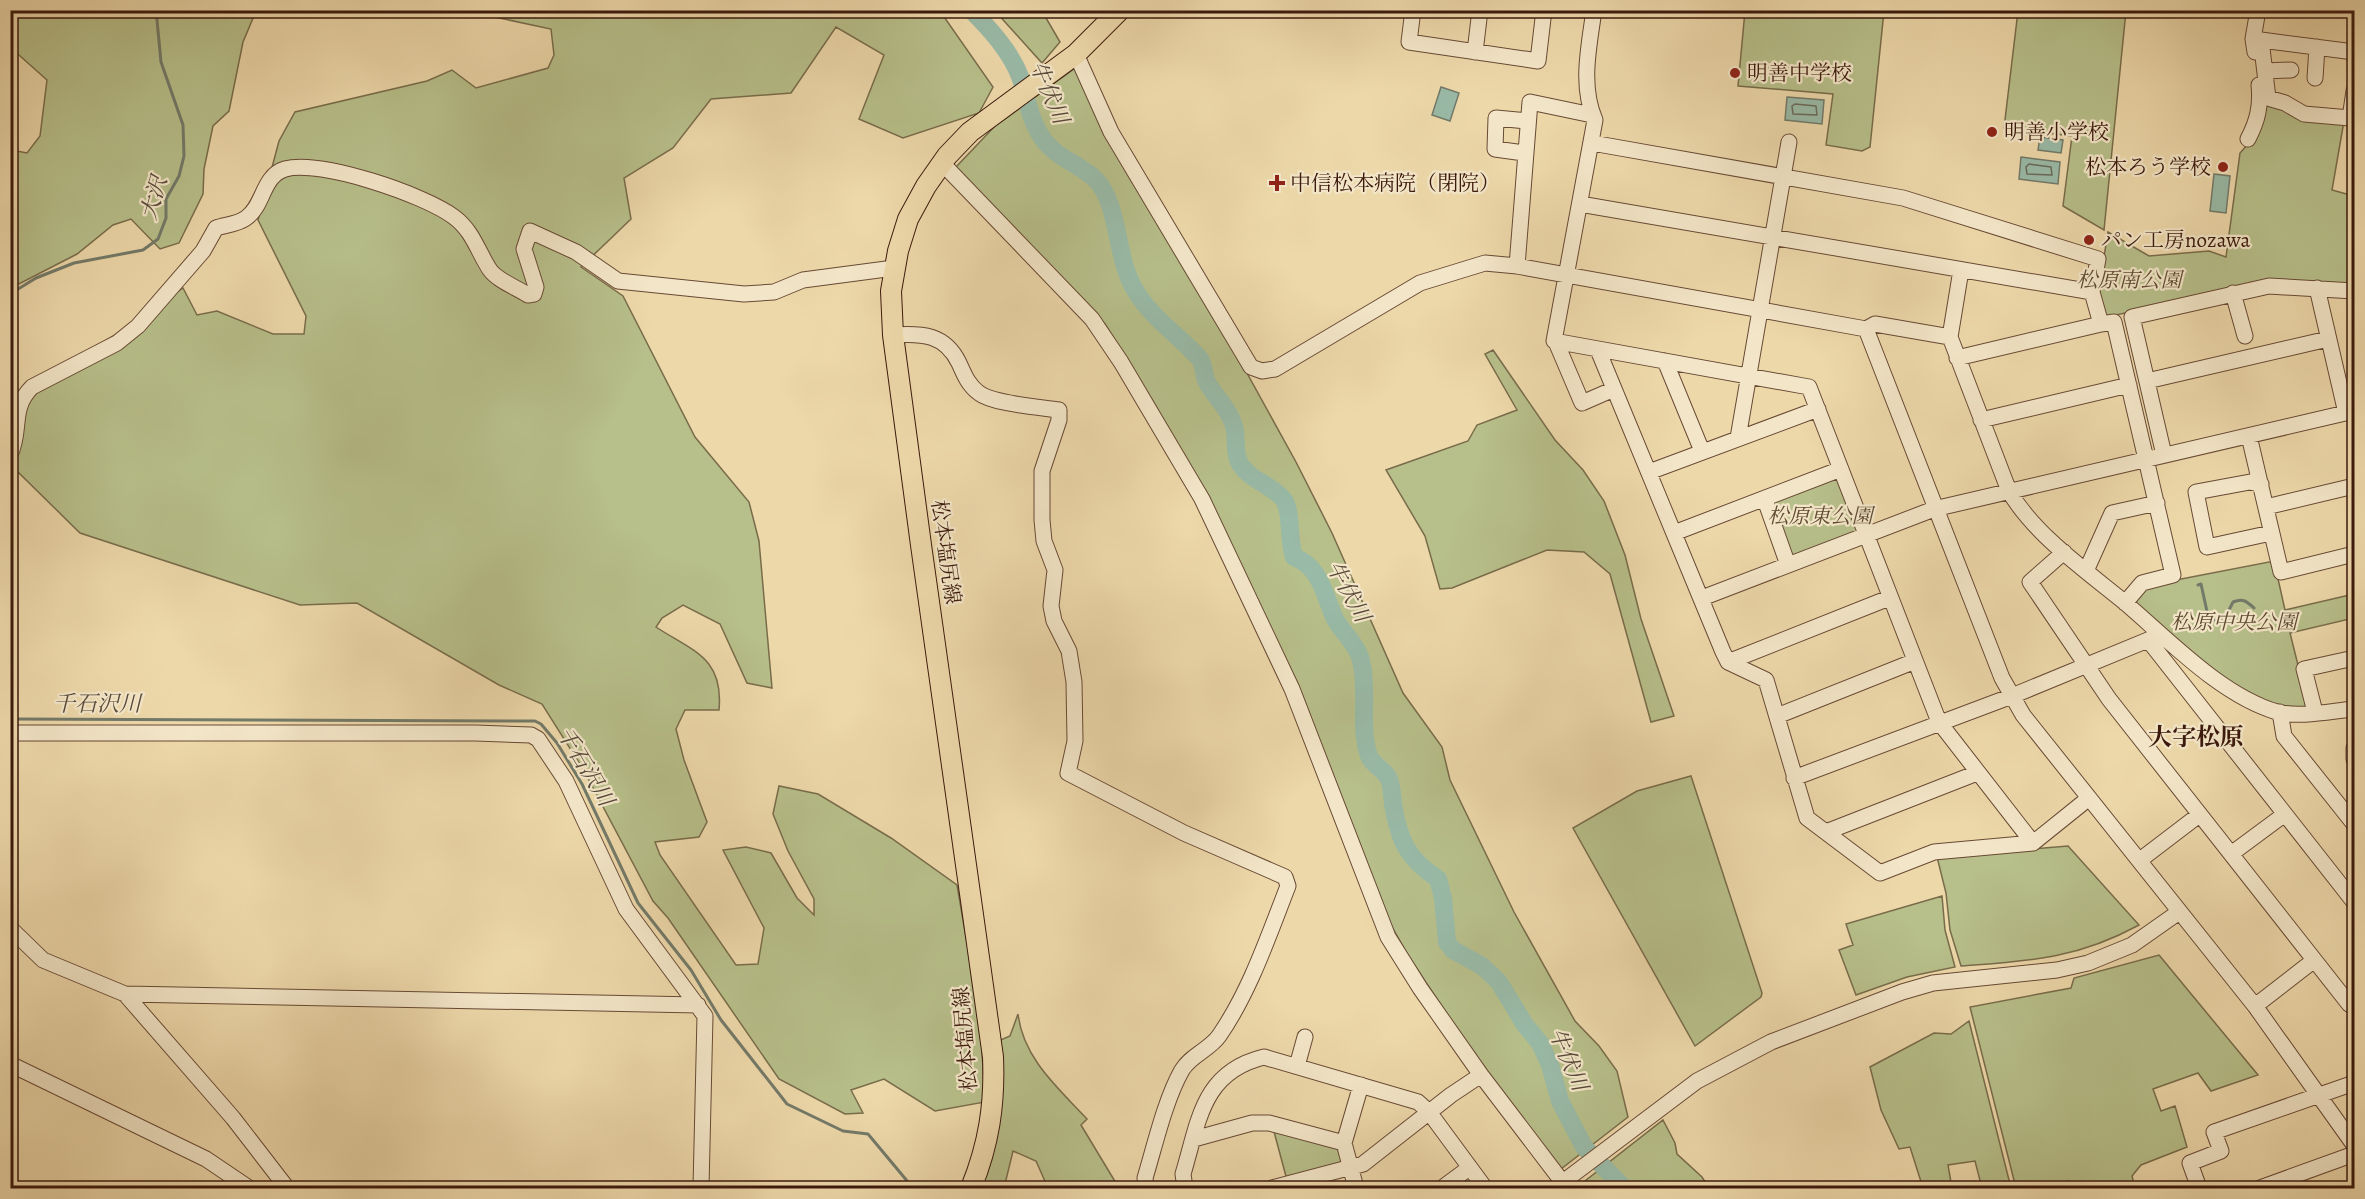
<svg xmlns="http://www.w3.org/2000/svg" width="2365" height="1199" font-family="Alegreya,'Noto Serif JP',serif">
<style>
.green{fill:#b7bf8a;stroke:#796c4b;stroke-width:1.5}
.water{fill:#99baa7;stroke:#737a69;stroke-width:1.5}
.lines{fill:none;stroke-linecap:round;stroke-linejoin:round}
.shore{stroke:#6a6a5a;stroke-width:1.5}
.stream{stroke:#737a69;stroke-width:3}
.river{stroke:#99baa7;stroke-width:18}
.minor-casing{stroke:#684934;stroke-width:17}
.major-casing{stroke:#3b190c;stroke-width:22}
.minor{stroke:#f3e6c8;stroke-width:15}
.major{stroke:#edd8aa;stroke-width:20}
.poi-dot{fill:#8f2418;stroke:#f3e6c8;stroke-width:2}
.labels{text-anchor:middle;stroke-width:4.5;stroke-linejoin:round;paint-order:stroke}
.poi-label{font-size:21px;fill:#3b190c;stroke:#f3e6c8;text-anchor:start}
.park-label{font-size:21px;font-style:italic;fill:#604b32;stroke:#f3e6c8}
.street-label{font-size:21px;fill:#3b190c;stroke:#f3e6c8}
.water-label{font-size:22px;font-style:italic;fill:#57493a;stroke:#f3e6c8}
.quarter-label{font-size:24px;font-weight:bold;fill:#3b190c;stroke:#f3e6c8}
</style>
<rect width="100%" height="100%" fill="#edd8aa"/>
<filter id="stains"><feTurbulence type="fractalNoise" baseFrequency=".00333" numOctaves="4"/><feColorMatrix values="0 0 0 0 .2 0 0 0 0 .09 0 0 0 0 .02 0 0 0 .5 -.17"/></filter>
<radialGradient id="worn" r=".72"><stop offset=".6" stop-color="#630" stop-opacity="0"/><stop offset="1" stop-color="#630" stop-opacity=".3"/></radialGradient>
<!-- green -->
<path class="green" d="M 11,10 L 256,11 L 243,42 L 229,111 L 213,126 L 204,169 L 203,194 L 179,243 L 160,249 L 131,219 L 113,225 L 77,254 L 11,288 L 11,150 L 27,153 L 40,136 L 47,80 L 11,48 Z
M 476,11 L 940,11 L 993,87 L 979,113 L 903,138 L 859,119 L 884,55 L 836,27 L 791,93 L 711,99 L 673,148 L 624,178 L 631,219 L 581,267 L 623,296 L 695,437 L 749,502 L 759,541 L 772,688 L 747,683 L 720,624 L 683,605 L 662,618 L 656,627 C 692,651 724,657 719,710 L 685,710 L 676,729 L 684,760 L 707,822 L 699,837 L 655,842 L 660,855 L 736,965 L 758,964 L 764,928 L 723,850 L 746,847 L 771,853 L 797,898 L 814,915 L 814,899 L 788,851 L 773,814 L 779,786 L 818,794 L 891,838 L 957,885 L 980,1019 L 985,1102 L 935,1111 L 884,1079 L 851,1090 L 863,1113 L 845,1114 L 779,1079 L 668,918 L 653,901 L 583,769 L 542,704 L 499,685 L 357,603 L 300,605 L 80,533 L 18,472 L 11,451 L 11,396 L 115,335 L 183,288 L 197,315 L 217,311 L 273,334 L 304,334 L 306,316 L 258,220 L 279,141 L 295,112 L 427,81 L 452,70 L 476,88 L 548,68 L 554,55 L 551,29 L 485,15 Z
M 995,11 L 1042,11 L 1060,42 L 1042,63 Z
M 1745,11 L 1884,11 L 1870,147 L 1862,151 L 1826,145 L 1833,94 L 1738,86 Z
M 2018,11 L 2126,11 L 2104,230 L 2063,206 L 2072,136 L 2004,128 Z
M 1074,69 L 1081,72 L 1296,462 L 1332,533 L 1403,693 L 1442,747 L 1450,780 L 1514,912 L 1575,1021 L 1599,1046 L 1617,1071 L 1628,1117 L 1561,1169 L 1476,1059 L 1408,955 L 1383,911 L 1302,694 L 1156,406 L 1105,324 L 957,170 L 956,167 L 995,126 Z
M 2265,100 L 2344,121 L 2332,190 L 2354,196 L 2352,231 L 2354,232 L 2354,286 L 2211,294 L 2107,317 L 2103,316 L 2098,294 L 2108,232 L 2149,256 L 2209,251 L 2226,257 L 2240,153 L 2249,143 Z
M 1493,350 L 1555,440 L 1583,470 L 1604,501 L 1625,555 L 1641,619 L 1674,716 L 1651,722 L 1610,574 L 1584,552 L 1547,550 L 1452,588 L 1440,589 L 1425,536 L 1386,470 L 1468,441 L 1477,425 L 1517,410 L 1485,354 Z
M 1833,478 L 1839,480 L 1859,530 L 1858,534 L 1794,558 L 1790,556 L 1773,501 Z
M 2274,561 L 2285,610 L 2354,594 L 2354,618 L 2290,633 L 2308,705 L 2305,709 C 2247,712 2177,641 2132,607 L 2145,586 Z
M 1691,776 L 1762,993 L 1761,997 L 1695,1046 L 1573,828 L 1637,791 Z
M 2068,846 L 2139,925 C 2077,959 2029,961 1961,966 L 1950,930 L 1946,893 L 1937,857 Z
M 1942,896 L 1945,930 L 1955,967 L 1907,977 L 1856,995 L 1839,950 L 1853,945 L 1846,924 Z
M 2159,955 L 2258,1075 L 2211,1091 L 2198,1073 L 2153,1089 L 2161,1111 L 2175,1106 L 2187,1147 L 2141,1165 L 2132,1176 L 2135,1188 L 2080,1188 L 2068,1181 L 2035,1188 L 2016,1188 L 1970,1007 L 2071,988 L 2074,978 Z
M 1018,1014 C 1023,1058 1058,1088 1087,1119 L 1081,1125 L 1119,1188 L 1048,1188 L 1036,1161 L 1013,1151 L 1004,1188 L 976,1188 L 996,1042 L 1010,1036 Z
M 1969,1021 L 2011,1188 L 1982,1188 L 1975,1161 L 1948,1165 L 1952,1188 L 1923,1188 L 1910,1147 L 1899,1149 L 1881,1110 L 1870,1067 L 1934,1033 L 1951,1034 Z
M 1663,1120 L 1675,1143 L 1677,1154 L 1702,1177 L 1709,1188 L 1576,1188 Z
M 1273,1128 L 1335,1146 L 1342,1151 L 1343,1160 L 1340,1166 L 1287,1180 Z"/>
<!-- water -->
<path class="water" d="M 1441,87 L 1459,93 L 1450,121 L 1432,115 Z
M 1787,97 L 1824,100 L 1822,124 L 1785,120 Z
M 2040,137 L 2063,140 L 2061,153 L 2038,150 Z
M 2021,157 L 2060,162 L 2058,184 L 2019,179 Z
M 2214,174 L 2230,176 L 2226,213 L 2210,211 Z"/>
<g class="lines">
<!-- shore -->
<path class="shore" d="M 1795,104 L 1816,106 L 1817,115 L 1793,114 L 1792,106 Z
M 2029,164 L 2051,167 L 2052,175 L 2027,174 L 2026,167 Z"/>
<!-- stream -->
<path class="stream" d="M 10,294 L 36,278 L 74,263 L 143,250 L 158,239 L 166,218 L 166,199 L 179,176 L 184,156 L 183,125 L 161,62 L 156,10
M 2198,585 L 2201,584 L 2208,616 L 2216,621 L 2225,618 L 2233,602 C 2243,598 2246,601 2254,608
M 10,719 L 535,721 L 541,724 L 557,743 L 582,784 L 638,903 L 691,970 L 721,1020 L 787,1104 L 843,1131 L 868,1134 L 913,1188"/>
<!-- river -->
<path class="river" d="M 971,10 C 991,30 1011,52 1021,79 C 1027,99 1030,121 1043,139 C 1056,158 1080,164 1096,180 C 1120,205 1115,258 1135,290 C 1152,319 1178,334 1200,359 C 1205,366 1203,377 1208,384 C 1217,399 1229,409 1234,426 C 1237,437 1234,452 1239,462 C 1248,480 1273,485 1284,500 C 1292,512 1288,539 1294,557 C 1321,567 1324,595 1335,619 C 1342,632 1355,642 1360,657 C 1369,688 1359,722 1368,753 C 1370,763 1382,768 1388,777 C 1392,784 1392,796 1393,804 C 1399,839 1406,858 1438,879 L 1443,898 L 1447,942 L 1453,950 L 1482,966 L 1499,982 L 1525,1025 L 1540,1043 L 1550,1065 L 1560,1101 L 1584,1147 L 1624,1188"/>
<defs>
<path id="minor" d="M 1413,10 L 1409,42 L 1538,61 L 1544,10
M 1594,10 C 1589,47 1580,85 1595,120 L 1554,341 L 1809,387 L 1939,722 L 2033,843
M 1475,52 L 1480,10
M 2255,52 L 2253,39 L 2258,10
M 2354,52 L 2261,40 L 2268,98 L 2285,103 L 2304,114 L 2350,118 L 2354,91
M 1076,54 L 1111,132 L 1251,367 L 1262,371 L 1275,369 L 1420,283 L 1485,263 L 1517,266 L 1866,329 L 1875,324 L 1950,337 L 2009,491 C 2034,534 2085,570 2123,601 C 2168,639 2220,695 2277,712 C 2300,718 2331,711 2354,709
M 2265,71 L 2291,70
M 2315,78 L 2317,47
M 2248,139 C 2258,120 2261,105 2259,85
M 1592,143 L 1903,198 L 2098,259 L 2092,292
M 1524,153 L 1495,149 L 1496,118 L 1527,121
M 942,163 L 1092,319 L 1121,362 L 1202,499 L 1292,689 L 1388,937 L 1420,988 L 1481,1075 L 1567,1188
M 1580,204 L 2092,292 L 2101,324 L 2114,322 L 2173,575 L 2142,583 L 2125,603
M 1517,266 L 1530,102 L 1592,115
M 2317,288 L 2346,413
M 2233,293 L 2245,336
M 1866,329 L 2002,678 L 2023,715 L 2255,1006 L 2354,1145
M 893,335 C 922,333 945,334 959,363 C 964,374 968,385 979,393 C 993,404 1040,407 1059,410 L 1059,420 L 1042,471 L 1042,520 L 1044,541 L 1055,570 L 1051,606 L 1054,621 L 1069,651 L 1074,682 L 1075,741 L 1068,773 L 1184,833 L 1285,877 L 1288,886 C 1268,937 1250,991 1219,1036 C 1209,1050 1191,1055 1182,1070 C 1165,1100 1155,1145 1145,1178 L 1146,1188
M 1950,337 L 1961,270
M 1556,342 L 1582,403 L 1614,389
M 1598,350 L 1723,652 L 1728,662 L 1766,680 L 1807,818 L 1880,873 L 1934,852 L 2033,843 L 2089,798
M 1957,358 L 2101,324
M 1665,361 L 1702,451
M 2147,381 L 2328,339
M 1981,420 L 2129,385
M 2249,436 L 2281,572 L 2354,554
M 1738,438 L 1789,142
M 10,455 C 22,429 10,409 32,387 L 117,343 L 138,326 L 203,251 L 216,228 C 224,225 239,224 246,218 C 264,206 262,176 285,169 C 320,159 425,195 454,217 C 473,231 478,252 490,270 C 497,280 517,288 528,295 L 534,294 L 536,287 L 524,249 L 530,231 L 576,252 L 618,281 L 744,294 L 774,292 L 803,280 L 894,268
M 2164,455 L 2132,317 L 2269,286 L 2354,291
M 1649,472 L 1818,409
M 2261,484 L 2250,482 L 2196,492 L 2207,547 L 2271,533
M 1765,500 L 1788,565
M 2266,507 L 2354,486
M 1674,533 L 1841,469
M 2064,552 L 2030,582 L 2109,699 L 2349,1004 L 2354,1002
M 2086,571 L 2112,513 L 2157,503
M 1702,598 L 1934,509 L 2354,411
M 2149,641 L 2354,902
M 1728,662 L 1889,598
M 2280,712 L 2284,736 L 2354,824
M 2315,712 L 2304,669 L 2354,658
M 1777,716 L 1915,661
M 10,733 L 475,733 L 531,735 L 538,739 L 566,781 L 626,909 L 705,1016 L 701,1188
M 2354,748 L 2354,759
M 1794,778 L 2012,696 L 2160,635
M 1826,832 L 1977,773
M 2231,854 L 2285,814
M 2140,860 L 2199,815
M 10,928 L 43,960 L 125,994 L 233,1118 L 287,1188
M 125,994 L 698,1005
M 2255,1006 L 2313,961
M 10,1064 L 206,1159 L 249,1188
M 1297,1066 L 1305,1037
M 1194,1139 L 1252,1123 L 1269,1123 L 1344,1143
M 1185,1188 L 1183,1174 C 1199,1121 1202,1072 1264,1057 L 1418,1102 L 1429,1112 L 1485,1188
M 1272,1188 L 1363,1164 L 1451,1095 L 1481,1075
M 1356,1188 L 1344,1143 L 1361,1085
M 1442,1188 L 1469,1168
M 1555,1188 L 1697,1081 L 1771,1042 L 1902,992 L 1933,983 L 2057,970 L 2088,963 L 2132,945 L 2179,912
M 2199,1188 L 2190,1163 L 2221,1151 L 2214,1132 L 2354,1083
M 2260,1188 L 2354,1154"/>
<path id="major" d="M 971,1188 C 989,1144 995,1104 993,1057 L 921,545 L 893,335 L 891,291 L 898,251 L 908,219 L 926,186 L 947,156 L 970,132 L 1076,54 L 1120,10"/>
</defs>
<!-- minor casing -->
<use href="#minor" class="minor-casing"/>
<!-- major casing -->
<use href="#major" class="major-casing"/>
<!-- minor -->
<use href="#minor" class="minor"/>
<!-- major -->
<use href="#major" class="major"/>
</g>
<!-- markers -->
<g class="poi-dot">
<circle cx="1735" cy="73" r="6"/>
<circle cx="1992" cy="132" r="6"/>
<circle cx="2223" cy="167" r="6"/>
<path d="M1274 174h6v6h6v6h-6v6h-6v-6h-6v-6h6z"/>
<circle cx="2089" cy="240" r="6"/>
</g>
<g class="labels">
<!-- poi labels -->
<g class="poi-label">
<text x="1747" y="80">明善中学校</text>
<text x="2004" y="139">明善小学校</text>
<text x="2211" y="174" text-anchor="end">松本ろう学校</text>
<text x="1290" y="190">中信松本病院（閉院）</text>
<text x="2101" y="247">パン工房nozawa</text>
</g>
<!-- park labels -->
<g class="park-label">
<text x="2129" y="287">松原南公園</text>
<text x="1820" y="523">松原東公園</text>
<text x="2234" y="629">松原中央公園</text>
</g>
<!-- street labels -->
<g class="street-label">
<text transform="translate(946 552) rotate(82)" y="7">松本塩尻線</text>
<text transform="translate(965 1039) rotate(-95)" y="7">松本塩尻線</text>
</g>
<!-- water labels -->
<g class="water-label">
<text transform="translate(1050 92) rotate(67)" y="8">牛伏川</text>
<text transform="translate(153 198) rotate(-74)" y="8">大沢</text>
<text transform="translate(1349 591) rotate(61)" y="8">牛伏川</text>
<text x="97" y="711">千石沢川</text>
<text transform="translate(586 766) rotate(59)" y="8">千石沢川</text>
<text transform="translate(1569 1059) rotate(67)" y="8">牛伏川</text>
</g>
<!-- quarter labels -->
<g class="quarter-label">
<text x="2196" y="745">大字松原</text>
</g>
</g>
<!-- margin -->
<rect width="2365" height="1199" fill="none" stroke="#edd8aa" stroke-width="36"/>
<rect x="12" y="12" width="2341" height="1175" fill="none" stroke="#3b190c" stroke-width="3"/>
<rect x="18" y="18" width="2329" height="1163" fill="none" stroke="#3b190c" stroke-width="1.5"/>
<rect width="100%" height="100%" filter="url(#stains)"/>
<rect width="100%" height="100%" fill="url(#worn)"/>
</svg>
